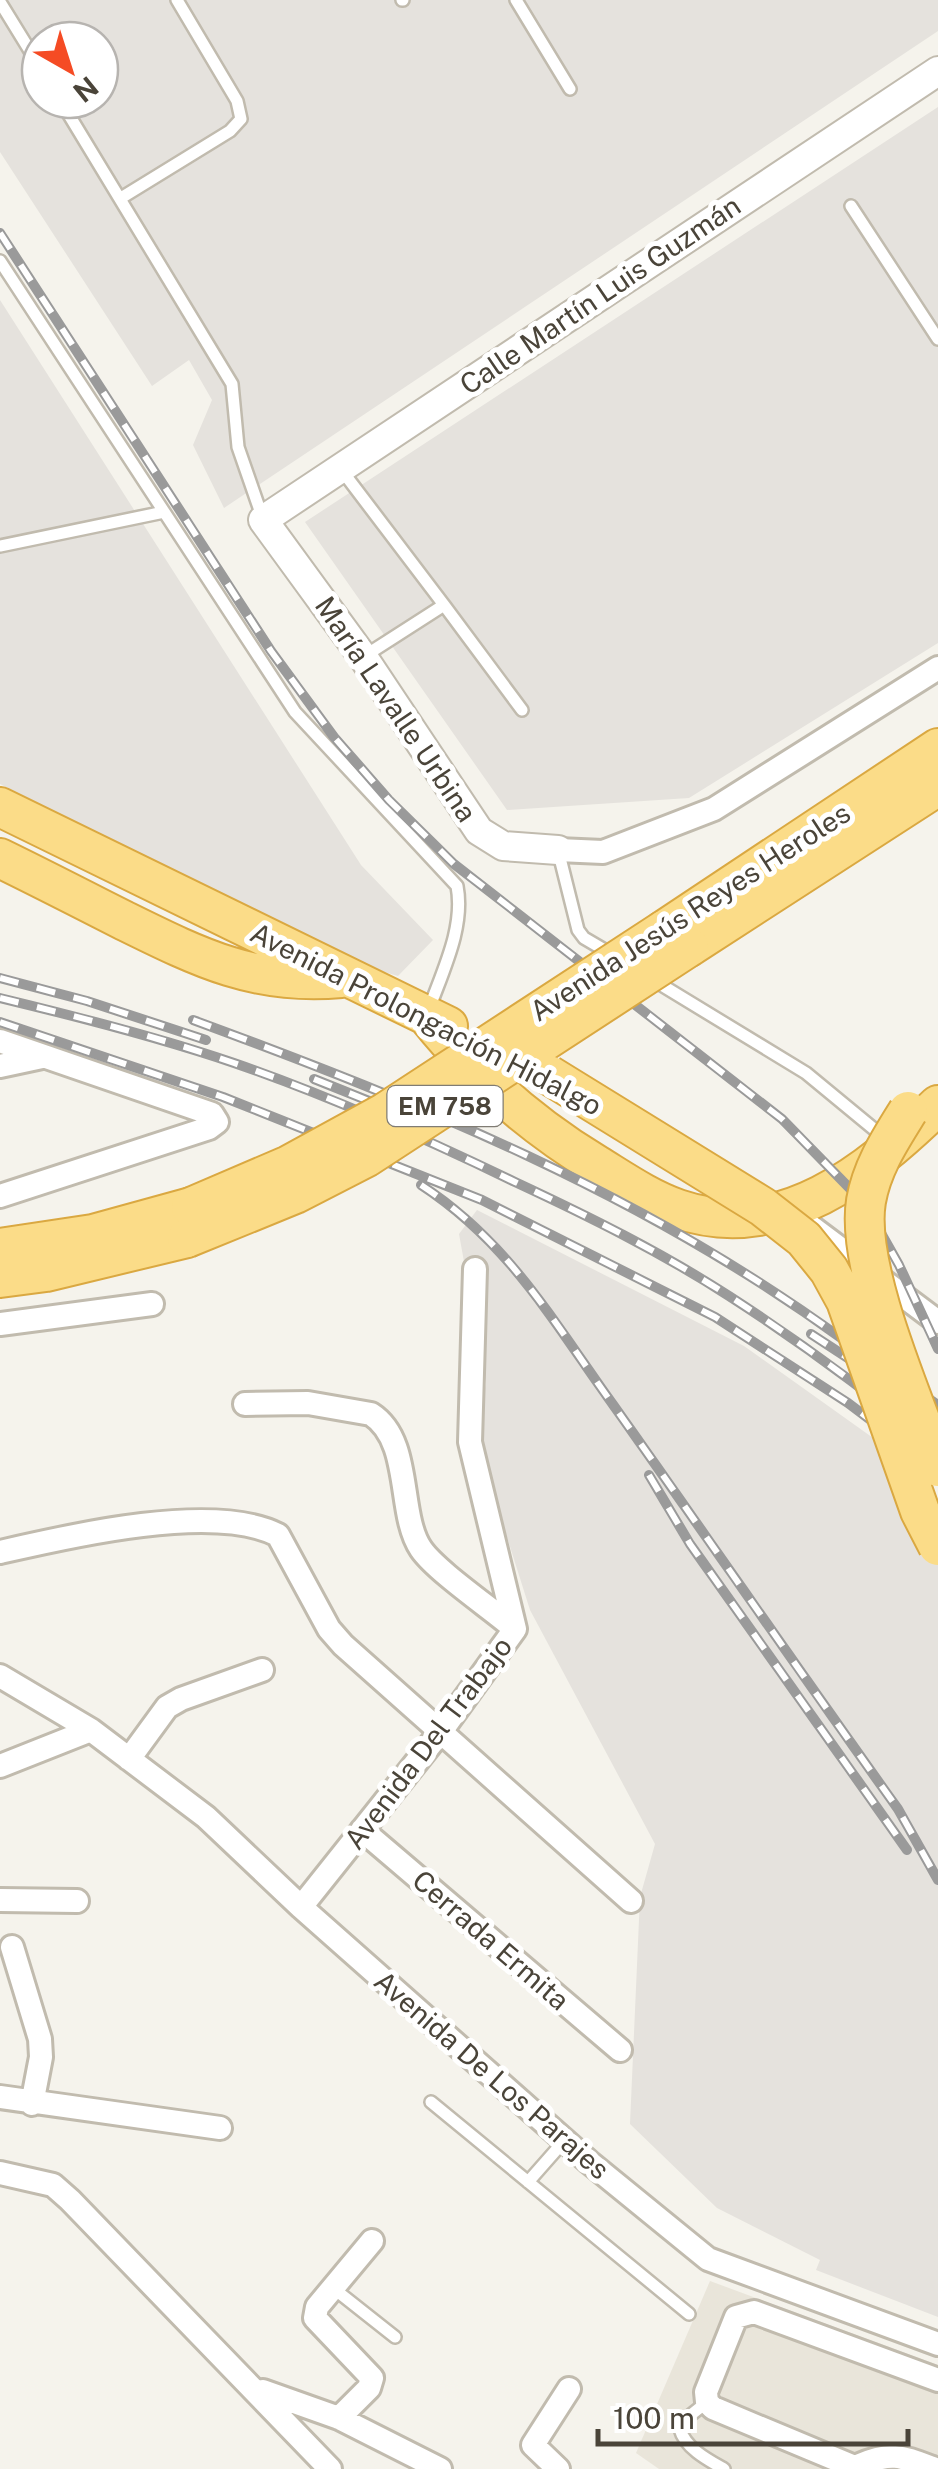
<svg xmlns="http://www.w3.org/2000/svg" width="938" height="2469" font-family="'Public Sans',sans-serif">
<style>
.residential{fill:#e9e5da}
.industrial{fill:#e5e2dd;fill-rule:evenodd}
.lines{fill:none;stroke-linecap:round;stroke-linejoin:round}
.service-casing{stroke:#c1bbae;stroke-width:16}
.minor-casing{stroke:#c1bbae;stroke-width:28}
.tertiary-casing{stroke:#c1bbae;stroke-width:32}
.trunk-casing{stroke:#daa841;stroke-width:42}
.service{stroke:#fff;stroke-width:11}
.minor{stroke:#fff;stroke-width:22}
.tertiary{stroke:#fff;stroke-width:28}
.trunk{stroke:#fbdc88;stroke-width:38}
.rail-casing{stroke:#9a9a9a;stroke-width:10}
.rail{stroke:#fff;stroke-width:6;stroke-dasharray:19;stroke-linecap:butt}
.trunk-bridge-casing{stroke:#daa841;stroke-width:42;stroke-linecap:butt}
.trunk-bridge{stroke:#fbdc88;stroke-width:38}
.labels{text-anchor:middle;stroke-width:10;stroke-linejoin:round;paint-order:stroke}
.shield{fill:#fff;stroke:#807c74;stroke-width:2.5}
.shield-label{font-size:25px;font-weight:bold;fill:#4a4439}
.street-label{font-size:28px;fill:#4a4439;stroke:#fff}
</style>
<rect width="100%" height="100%" fill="#f5f3ec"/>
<!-- residential -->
<path class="residential" d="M 710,2281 L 938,2365 L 938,2469 L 659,2469 L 636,2453 Z"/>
<!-- industrial -->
<path class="industrial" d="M 0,0 L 938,0 L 938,31 L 224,508 L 193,445 L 212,400 L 189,360 L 152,386 L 0,152 ZM 40,40 L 100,40 L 100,100 L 40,100 Z
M 938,107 L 938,643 L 689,798 L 507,810 L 305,522 Z
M 0,300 L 361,865 L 433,940 L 398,976 L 354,963 L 0,784 Z
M 477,1210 L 744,1346 L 897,1455 L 938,1562 L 938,2317 L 816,2270 L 820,2260 L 717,2208 L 630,2124 L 640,1897 L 655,1844 L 530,1610 L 484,1464 L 477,1431 L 486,1383 L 459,1234 Z"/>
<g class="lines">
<defs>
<path id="service" d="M 402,0 L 403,0
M 516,0 L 570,89
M 0,2 L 40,67
M 60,100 L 232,384 L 238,447 L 263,519
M 121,198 L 230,131 L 241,119 L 237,101 L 177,0
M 851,206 L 938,339
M 0,261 L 295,712 L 457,886 C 465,928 442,972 428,1012
M 340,468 L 444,605
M 0,546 L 164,512
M 363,657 L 444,605 L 522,710
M 558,850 L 578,930 L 584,938 L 613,955
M 650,978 L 806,1073 L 886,1139
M 431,2102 L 689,2314
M 528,2182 L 565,2140
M 333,2288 L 395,2337
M 707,2402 L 687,2418 L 680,2429 C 685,2448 708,2460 724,2469"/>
<path id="minor" d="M 558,850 L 603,852 L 714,809 L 938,668
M 0,1041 L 212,1114 L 217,1122 L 209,1128 L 0,1196
M 0,1066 L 42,1057
M 806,1223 L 938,1322
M 0,1324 L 152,1304
M 245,1404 L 308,1403 L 371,1414 C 413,1441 397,1514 421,1549 C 436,1571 492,1609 515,1629
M 0,1552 C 69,1536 214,1502 278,1535 L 329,1629 L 343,1645 L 631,1901
M 0,1676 L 91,1730 L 206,1817 L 301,1907 L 589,2162 L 708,2259 L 938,2344
M 129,1759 L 167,1707 L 181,1699 L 262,1670
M 0,1766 L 91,1730
M 362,1830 L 620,2050
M 0,1900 L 77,1901
M 301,1907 L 442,1730 L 515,1629 L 470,1442 L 475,1269
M 12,1947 L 40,2039 L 41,2057 L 32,2104
M 0,2097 L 220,2128
M 0,2173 L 53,2185 L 70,2200 L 330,2469
M 263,2391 L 339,2418 L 440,2469
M 339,2418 L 369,2388 L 372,2378 L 315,2318 L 317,2307 L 372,2241
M 857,2466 C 892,2451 901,2456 935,2469
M 558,2469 L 533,2445 L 569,2389
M 859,2469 L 713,2408 L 707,2402 L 706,2392 L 736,2317 L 754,2312 L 938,2380"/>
<path id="tertiary" d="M 558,850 L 503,846 L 479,831 L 363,657 L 263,520 L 938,71"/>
<path id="trunk" d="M 0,807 L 448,1026
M 0,858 C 41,878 82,899 123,920 C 198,957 255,986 341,978
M 664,930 L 938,748
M 689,947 L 938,786
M 427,1016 C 475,1076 531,1125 597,1165 C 623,1181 649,1199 678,1209 C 781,1244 869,1172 938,1105
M 0,1248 L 93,1234 L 191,1207
M 0,1278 L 46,1272 L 187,1238"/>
</defs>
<!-- service casing -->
<use href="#service" class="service-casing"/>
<!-- minor casing -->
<use href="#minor" class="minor-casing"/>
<!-- tertiary casing -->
<use href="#tertiary" class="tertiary-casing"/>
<!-- trunk casing -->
<use href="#trunk" class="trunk-casing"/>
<!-- service -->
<use href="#service" class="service"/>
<!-- minor -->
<use href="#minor" class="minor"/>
<!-- tertiary -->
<use href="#tertiary" class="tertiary"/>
<!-- trunk -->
<use href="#trunk" class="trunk"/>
<defs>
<path id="rail" d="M 0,233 L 271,651 L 334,737 L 389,800 L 454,864 L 782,1119 L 864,1203 L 899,1265 L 938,1349
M 0,978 L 87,1001 L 206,1040
M 0,998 C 79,1017 158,1037 234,1063 C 330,1096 424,1138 515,1182 C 588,1216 661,1252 729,1296 C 802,1343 871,1394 938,1449
M 193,1020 C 424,1105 640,1192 841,1338
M 0,1022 L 223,1097 L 482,1200 L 715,1317 L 848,1403 L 938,1471
M 314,1079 L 379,1105
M 421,1185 C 510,1243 554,1323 614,1406 C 709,1540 802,1675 898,1809 L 938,1880
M 811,1334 L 857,1364 L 938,1428
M 878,1364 L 938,1405
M 649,1475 L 690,1544 L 907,1850"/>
</defs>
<!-- rail casing -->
<use href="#rail" class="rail-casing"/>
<!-- rail -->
<use href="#rail" class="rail"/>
<defs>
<path id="trunk-bridge" d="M 549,1075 L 763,1207 L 804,1239 L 829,1270 L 846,1301 L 920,1511 L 938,1546
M 908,1111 C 890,1140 872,1167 866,1201 C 855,1268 914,1400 938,1467
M 191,1207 L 289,1165 L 384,1113 L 664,930
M 187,1238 L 295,1194 L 367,1157 L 689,947"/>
</defs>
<!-- trunk-bridge casing -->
<use href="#trunk-bridge" class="trunk-bridge-casing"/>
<!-- trunk-bridge -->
<use href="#trunk-bridge" class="trunk-bridge"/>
</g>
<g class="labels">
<!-- shield labels -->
<rect class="shield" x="387.5" y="1086" width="115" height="40" rx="8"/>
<g class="shield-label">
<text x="445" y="1115">EM 758</text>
</g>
<!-- street labels -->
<g class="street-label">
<text transform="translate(600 295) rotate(-34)" y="10">Calle Martín Luis Guzmán</text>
<text transform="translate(396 709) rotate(56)" y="10">María Lavalle Urbina</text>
<text transform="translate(690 912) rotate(-33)" y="10">Avenida Jesús Reyes Heroles</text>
<text transform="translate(426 1019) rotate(27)" y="10">Avenida Prolongación Hidalgo</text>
<text transform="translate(428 1743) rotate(-53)" y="10">Avenida Del Trabajo</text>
<text transform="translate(491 1940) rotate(41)" y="10">Cerrada Ermita</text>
<text transform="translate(492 2075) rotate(41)" y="10">Avenida De Los Parajes</text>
</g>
</g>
<!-- north arrow -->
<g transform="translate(70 70) rotate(141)"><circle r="48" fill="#ffffff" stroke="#b7b4b0" stroke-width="2.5"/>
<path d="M0-8L18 38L0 25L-18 38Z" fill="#f54b24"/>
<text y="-15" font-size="28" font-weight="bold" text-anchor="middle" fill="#4a4439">N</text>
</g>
<!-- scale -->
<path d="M598 2429v15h310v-15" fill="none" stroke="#4a4439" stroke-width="5"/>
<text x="613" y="2429" font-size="30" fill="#4a4439" stroke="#ffffff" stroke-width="8" paint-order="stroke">100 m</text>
</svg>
